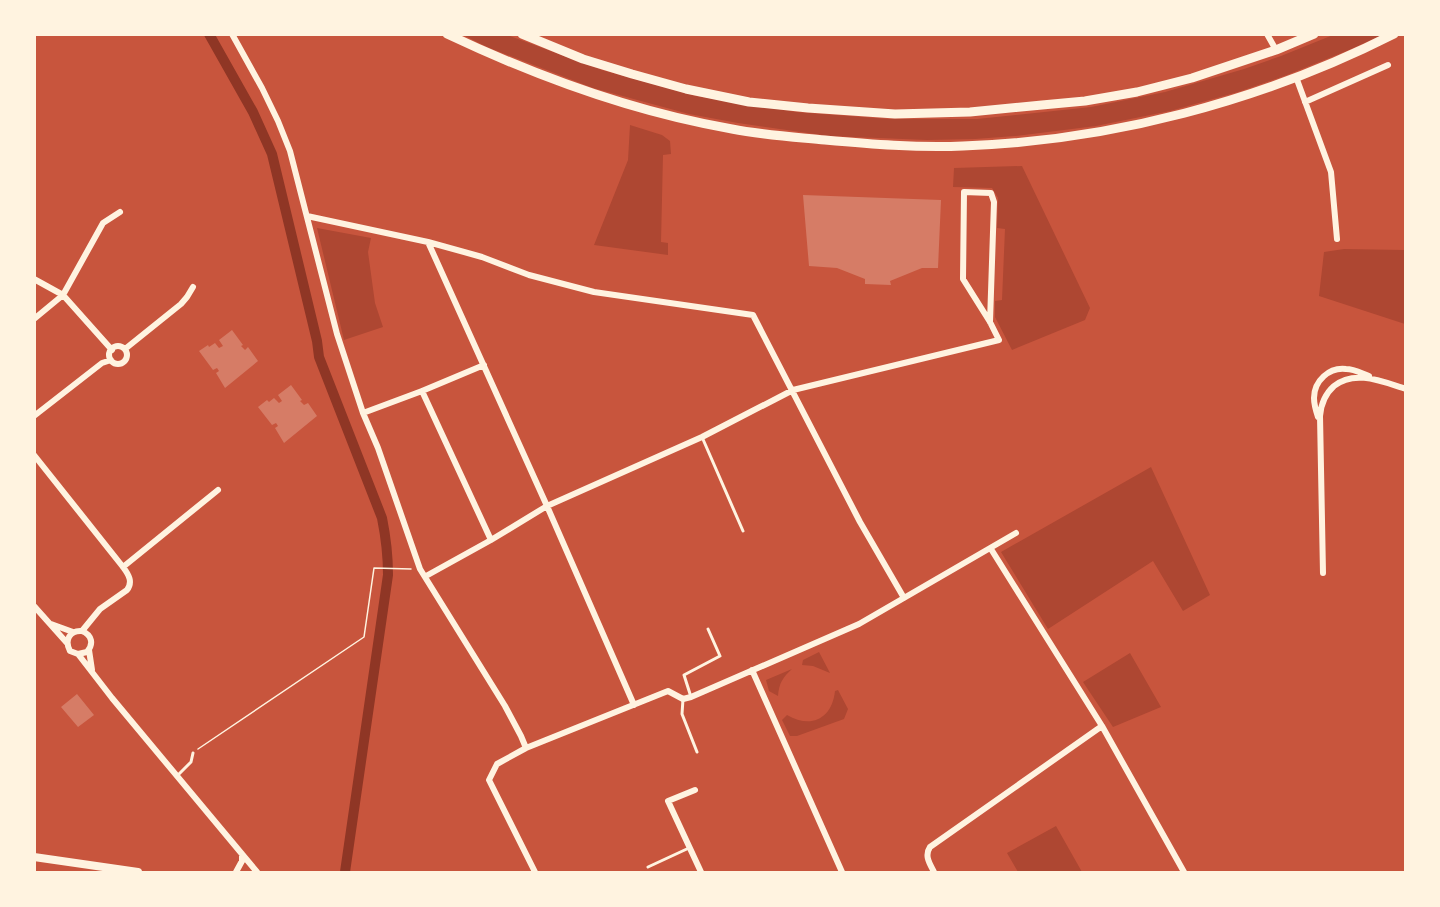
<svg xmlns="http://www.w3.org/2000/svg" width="1440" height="907" font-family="Quicksand,sans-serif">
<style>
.green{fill:#ae4732}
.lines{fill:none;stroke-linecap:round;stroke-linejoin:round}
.canal{stroke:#8f3625;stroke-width:10}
.building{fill:#d67c66}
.path{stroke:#fff3e0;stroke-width:1.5}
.service{stroke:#fff3e0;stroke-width:3}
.minor{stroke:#fff3e0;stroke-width:6}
.secondary{stroke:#fff3e0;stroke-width:8}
.primary{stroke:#fff3e0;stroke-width:9}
</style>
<rect width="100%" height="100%" fill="#c8553d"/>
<!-- green -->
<path class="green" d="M 463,35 L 507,35 L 602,70 L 696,96 L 796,112 L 889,119 L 977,119 L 1091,107 L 1165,92 L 1244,69 L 1281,56 L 1333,35 L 1382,35 L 1349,50 L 1287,75 L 1238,92 L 1170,111 L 1096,126 L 1015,136 L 975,139 L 927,140 L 829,136 L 738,123 L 689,114 L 593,88 L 487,47 Z
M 630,125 L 662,135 L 670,141 L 671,154 L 663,155 L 661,242 L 668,243 L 668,255 L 594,245 L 628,160 Z
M 1022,166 L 1090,308 L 1085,320 L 1012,350 L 995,317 L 995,301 L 1002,300 L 1005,229 L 997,228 L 998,198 L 992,188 L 953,187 L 954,168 Z
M 317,228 L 371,238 L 368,252 L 375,303 L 383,327 L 344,340 Z
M 1344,249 L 1405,250 L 1405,324 L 1319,296 L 1324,252 Z
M 1151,467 L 1210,595 L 1183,611 L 1153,561 L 1048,629 L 1001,552 Z
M 819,652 L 830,673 L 813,666 L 802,665 L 803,660 Z
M 1130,653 L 1161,707 L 1113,727 L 1083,682 Z
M 792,669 C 783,677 779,683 778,696 L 769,691 L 766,680 Z
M 838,690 L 848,709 L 844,719 L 797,736 L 790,736 L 782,720 L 787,715 C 811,729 832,719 835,691 Z
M 1056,826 L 1082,872 L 1018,872 L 1007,853 Z"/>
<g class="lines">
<!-- canal -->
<path class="canal" d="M 209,34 L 253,112 L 272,154 L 317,341 L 319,357 L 382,518 C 386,538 388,556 388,575 L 345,872"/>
</g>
<!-- building -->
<path class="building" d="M 803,195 L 941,200 L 938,268 L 922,268 L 890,281 L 891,285 L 865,284 L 865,279 L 837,268 L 809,266 Z
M 232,330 L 243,345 L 241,346 L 245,350 L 248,347 L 258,361 L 225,388 L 216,373 L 219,371 L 217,368 L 213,370 L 199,351 L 208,345 L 209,347 L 215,343 L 219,348 L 223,346 L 219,340 Z
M 291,385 L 302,400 L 300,401 L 304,405 L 308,403 L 317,416 L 284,443 L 275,428 L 278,426 L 276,423 L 272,425 L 258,407 L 267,400 L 269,402 L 274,398 L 279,403 L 282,401 L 278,395 Z
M 77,694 L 94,715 L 78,727 L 61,707 Z"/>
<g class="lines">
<!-- path -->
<path class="path" d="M 198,749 L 364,637 L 374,568 L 411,569"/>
<!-- service -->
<path class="service" d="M 702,437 L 743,531
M 691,697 L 684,675 L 720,656 L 708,629
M 683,699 L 682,714 L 697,752
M 178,775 L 191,762 L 193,753
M 648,867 L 689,848"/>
<!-- minor -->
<path class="minor" d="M 232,34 L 262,88 L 278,121 L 290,151 L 337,334 L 363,413 L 378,448 L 420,569 L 505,706 L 521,736 L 526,748
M 1267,34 L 1276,50
M 1296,77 L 1331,172 L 1337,239
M 1305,102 L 1388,65
M 307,216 L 428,242 L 482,257 L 529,275 L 594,292 L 753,315 L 860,522 L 904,598
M 428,242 L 547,506 L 634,705
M 34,279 L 63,295 L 112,350
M 34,319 L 63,295 L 103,223 L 120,212
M109 355a9 9 0 1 1 18 0a9 9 0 1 1-18 0Z
M 125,349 L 181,304 L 187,297 L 193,287
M 422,391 L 491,540
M 363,413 L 422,391 L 484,365
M 34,416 L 102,363 L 111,360
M 1318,417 C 1316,411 1314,404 1314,398 C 1314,381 1329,367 1346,369 C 1354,369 1361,373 1369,376
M 34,455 L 123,567 C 129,575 133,582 127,590 L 100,609 L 82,631
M 991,549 L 1102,726 L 1184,872
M 123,567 L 218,490
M 1323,573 L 1320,416 C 1321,404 1325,394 1334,386 C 1355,369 1383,382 1406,389
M 426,576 L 491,540 L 547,506 L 702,437 L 793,390 L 999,340 L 990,322 L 963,279 L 964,192 L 991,193 L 994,202 L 990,322
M 34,606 L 67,643
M 51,624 L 73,632
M 89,650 L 92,670
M 78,654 L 87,652 C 94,644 92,635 82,631 C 70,630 64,640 70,651 L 78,654 L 112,698 L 257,872
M 752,670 L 842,872
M 695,790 L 668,801 L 701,872
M 236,872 L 242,861 L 242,854
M 535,872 L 489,780 L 497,764 L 526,748 L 668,691 L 683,699 L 691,697 L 859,624 L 1016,533
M 934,872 C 930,864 924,856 930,847 L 1102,726"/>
<!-- secondary -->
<path class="secondary" d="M 34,857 L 138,872"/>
<!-- primary -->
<path class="primary" d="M 447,34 C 538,77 633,112 732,129 C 762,135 794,137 825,140 C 870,144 917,148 963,146 C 1110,141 1262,101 1394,34
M 522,34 L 583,59 L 632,74 L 686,89 L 749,102 L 808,108 L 895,114 L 970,112 L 1042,105 L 1085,101 L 1137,92 L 1192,78 L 1276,50 L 1314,34"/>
</g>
<!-- border -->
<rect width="1440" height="907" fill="none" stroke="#fff3e0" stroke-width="72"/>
</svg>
